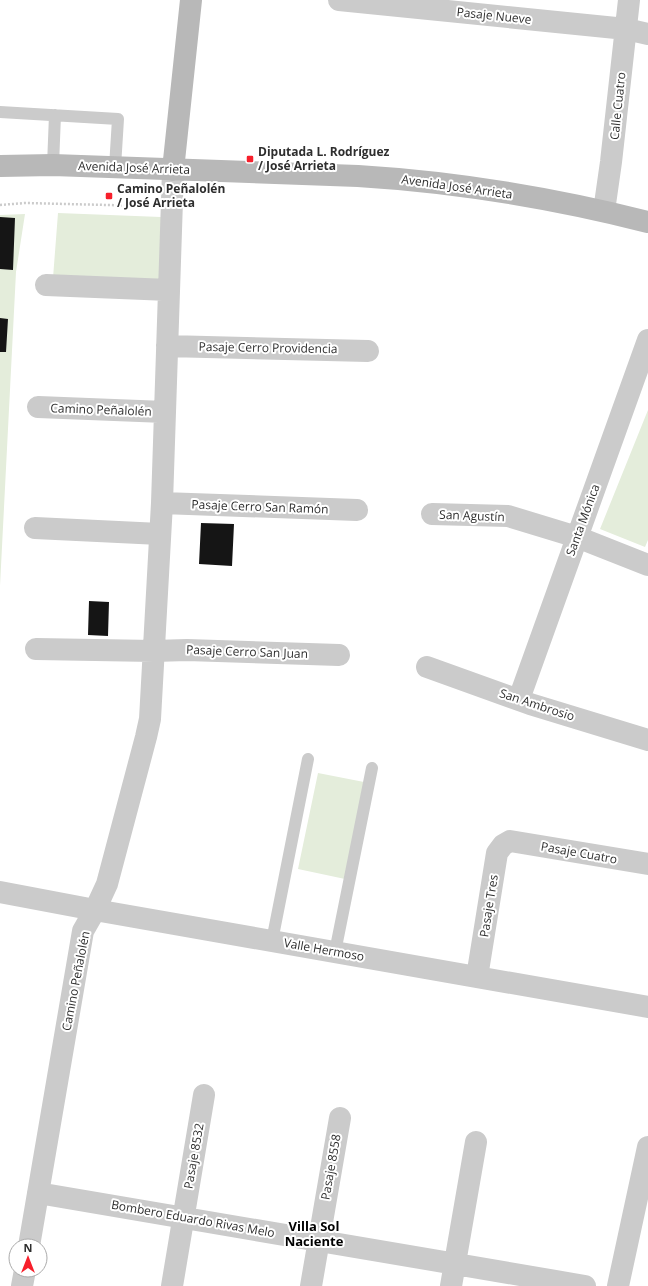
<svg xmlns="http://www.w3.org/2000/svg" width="648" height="1286" font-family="'Open Sans',sans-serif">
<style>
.green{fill:#e4eddb}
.building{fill:#151515}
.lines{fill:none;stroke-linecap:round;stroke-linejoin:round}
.path{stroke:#cbcbcb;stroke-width:2.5;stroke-dasharray:2 2;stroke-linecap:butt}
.service{stroke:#cbcbcb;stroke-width:12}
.minor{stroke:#cbcbcb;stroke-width:22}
.tertiary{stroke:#cbcbcb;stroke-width:22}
.secondary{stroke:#b8b8b8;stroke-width:22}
.poi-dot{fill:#f71f2b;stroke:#fff;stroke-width:1.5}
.labels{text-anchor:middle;stroke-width:4;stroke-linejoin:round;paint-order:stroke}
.street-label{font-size:12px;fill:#2e2e2e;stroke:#fff}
.poi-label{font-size:12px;font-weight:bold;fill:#2e2e2e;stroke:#fff;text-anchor:start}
.neighbourhood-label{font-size:13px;font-weight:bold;fill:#000;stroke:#fff}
</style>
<rect width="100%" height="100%" fill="#fff"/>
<!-- green -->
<path class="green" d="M 58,213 L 161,217 L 160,283 L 53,278 Z
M 25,214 L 16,272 L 0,586 L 0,215 Z
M 648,410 L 648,540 L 645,547 L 600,529 Z
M 318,773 L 364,782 L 345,879 L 298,869 Z"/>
<!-- building -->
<path class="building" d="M 0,217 L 15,218 L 13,270 L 0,269 Z
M 0,318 L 8,319 L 6,352 L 0,352 Z
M 201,523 L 234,524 L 232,566 L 199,564 Z
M 89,601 L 109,602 L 108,636 L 88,635 Z"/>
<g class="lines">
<!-- path -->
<path class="path" d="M 0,205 L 25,203 L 149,206"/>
<!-- service -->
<path class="service" d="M 0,112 L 118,119 L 115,167
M 53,165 L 55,115
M 272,941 L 308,759
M 335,952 L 372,768"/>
<!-- minor -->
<path class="minor" d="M 339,0 L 626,29 L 648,34
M 604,211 L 611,162 L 629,0
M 46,285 L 169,290
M 167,346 L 368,351
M 38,407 L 165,412
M 162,503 L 357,510
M 432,514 L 508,516 L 577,537 L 648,565
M 35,528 L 160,534
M 36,649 L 154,651 L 187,650 L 339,655
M 427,667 L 530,704 L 648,740
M 519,699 L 648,340
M 0,892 L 95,910 L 648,1007
M 477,977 L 497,853 L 503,845 L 510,841 L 648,864
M 38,1193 L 585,1286
M 29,1246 L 83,931 L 95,910 L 107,884 L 146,737 L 150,719 L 162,503 L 173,170
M 22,1286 L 25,1270
M 172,1286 L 204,1095
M 311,1286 L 340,1118
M 451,1286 L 476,1142"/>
<!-- tertiary -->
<path class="tertiary" d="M 618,1286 L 648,1147"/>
<!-- secondary -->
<path class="secondary" d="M 0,166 L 53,165 L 358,176 C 456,182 553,198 648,222
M 173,170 L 191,0"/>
</g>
<!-- markers -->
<g class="poi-dot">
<rect x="246" y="155" width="8" height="8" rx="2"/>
<rect x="105" y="192" width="8" height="8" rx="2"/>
</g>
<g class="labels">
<!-- street labels -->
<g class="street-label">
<text transform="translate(494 16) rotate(6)" y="4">Pasaje Nueve</text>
<text transform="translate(618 106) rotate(-84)" y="4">Calle Cuatro</text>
<text transform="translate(134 168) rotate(2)" y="4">Avenida José Arrieta</text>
<text transform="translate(457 187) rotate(8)" y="4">Avenida José Arrieta</text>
<text transform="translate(268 348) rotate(1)" y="4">Pasaje Cerro Providencia</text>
<text transform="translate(101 410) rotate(2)" y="4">Camino Peñalolén</text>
<text transform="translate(260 507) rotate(2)" y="4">Pasaje Cerro San Ramón</text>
<text transform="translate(472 516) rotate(2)" y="4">San Agustín</text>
<text transform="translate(583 520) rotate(-70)" y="4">Santa Mónica</text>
<text transform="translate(247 652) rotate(2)" y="4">Pasaje Cerro San Juan</text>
<text transform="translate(537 705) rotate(18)" y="4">San Ambrosio</text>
<text transform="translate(579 853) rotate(10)" y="4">Pasaje Cuatro</text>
<text transform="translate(489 906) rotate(-81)" y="4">Pasaje Tres</text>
<text transform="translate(324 950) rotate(10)" y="4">Valle Hermoso</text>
<text transform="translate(76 981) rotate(-79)" y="4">Camino Peñalolén</text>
<text transform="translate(194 1156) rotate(-80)" y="4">Pasaje 8532</text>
<text transform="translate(331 1167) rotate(-80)" y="4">Pasaje 8558</text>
<text transform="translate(193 1219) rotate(10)" y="4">Bombero Eduardo Rivas Melo</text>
</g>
<!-- poi labels -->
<g class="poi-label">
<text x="258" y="156">Diputada L. Rodríguez<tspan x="258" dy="14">/ José Arrieta</tspan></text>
<text x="117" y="193">Camino Peñalolén<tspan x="117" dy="14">/ José Arrieta</tspan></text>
</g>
<!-- neighbourhood labels -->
<g class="neighbourhood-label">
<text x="314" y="1231">Villa Sol<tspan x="314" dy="15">Naciente</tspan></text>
</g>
</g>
<!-- north arrow -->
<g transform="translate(28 1258)"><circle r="19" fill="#ffffff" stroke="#ababab"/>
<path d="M0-3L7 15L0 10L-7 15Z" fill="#f71f2b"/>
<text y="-6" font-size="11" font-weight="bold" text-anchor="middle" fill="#2e2e2e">N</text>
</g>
</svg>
